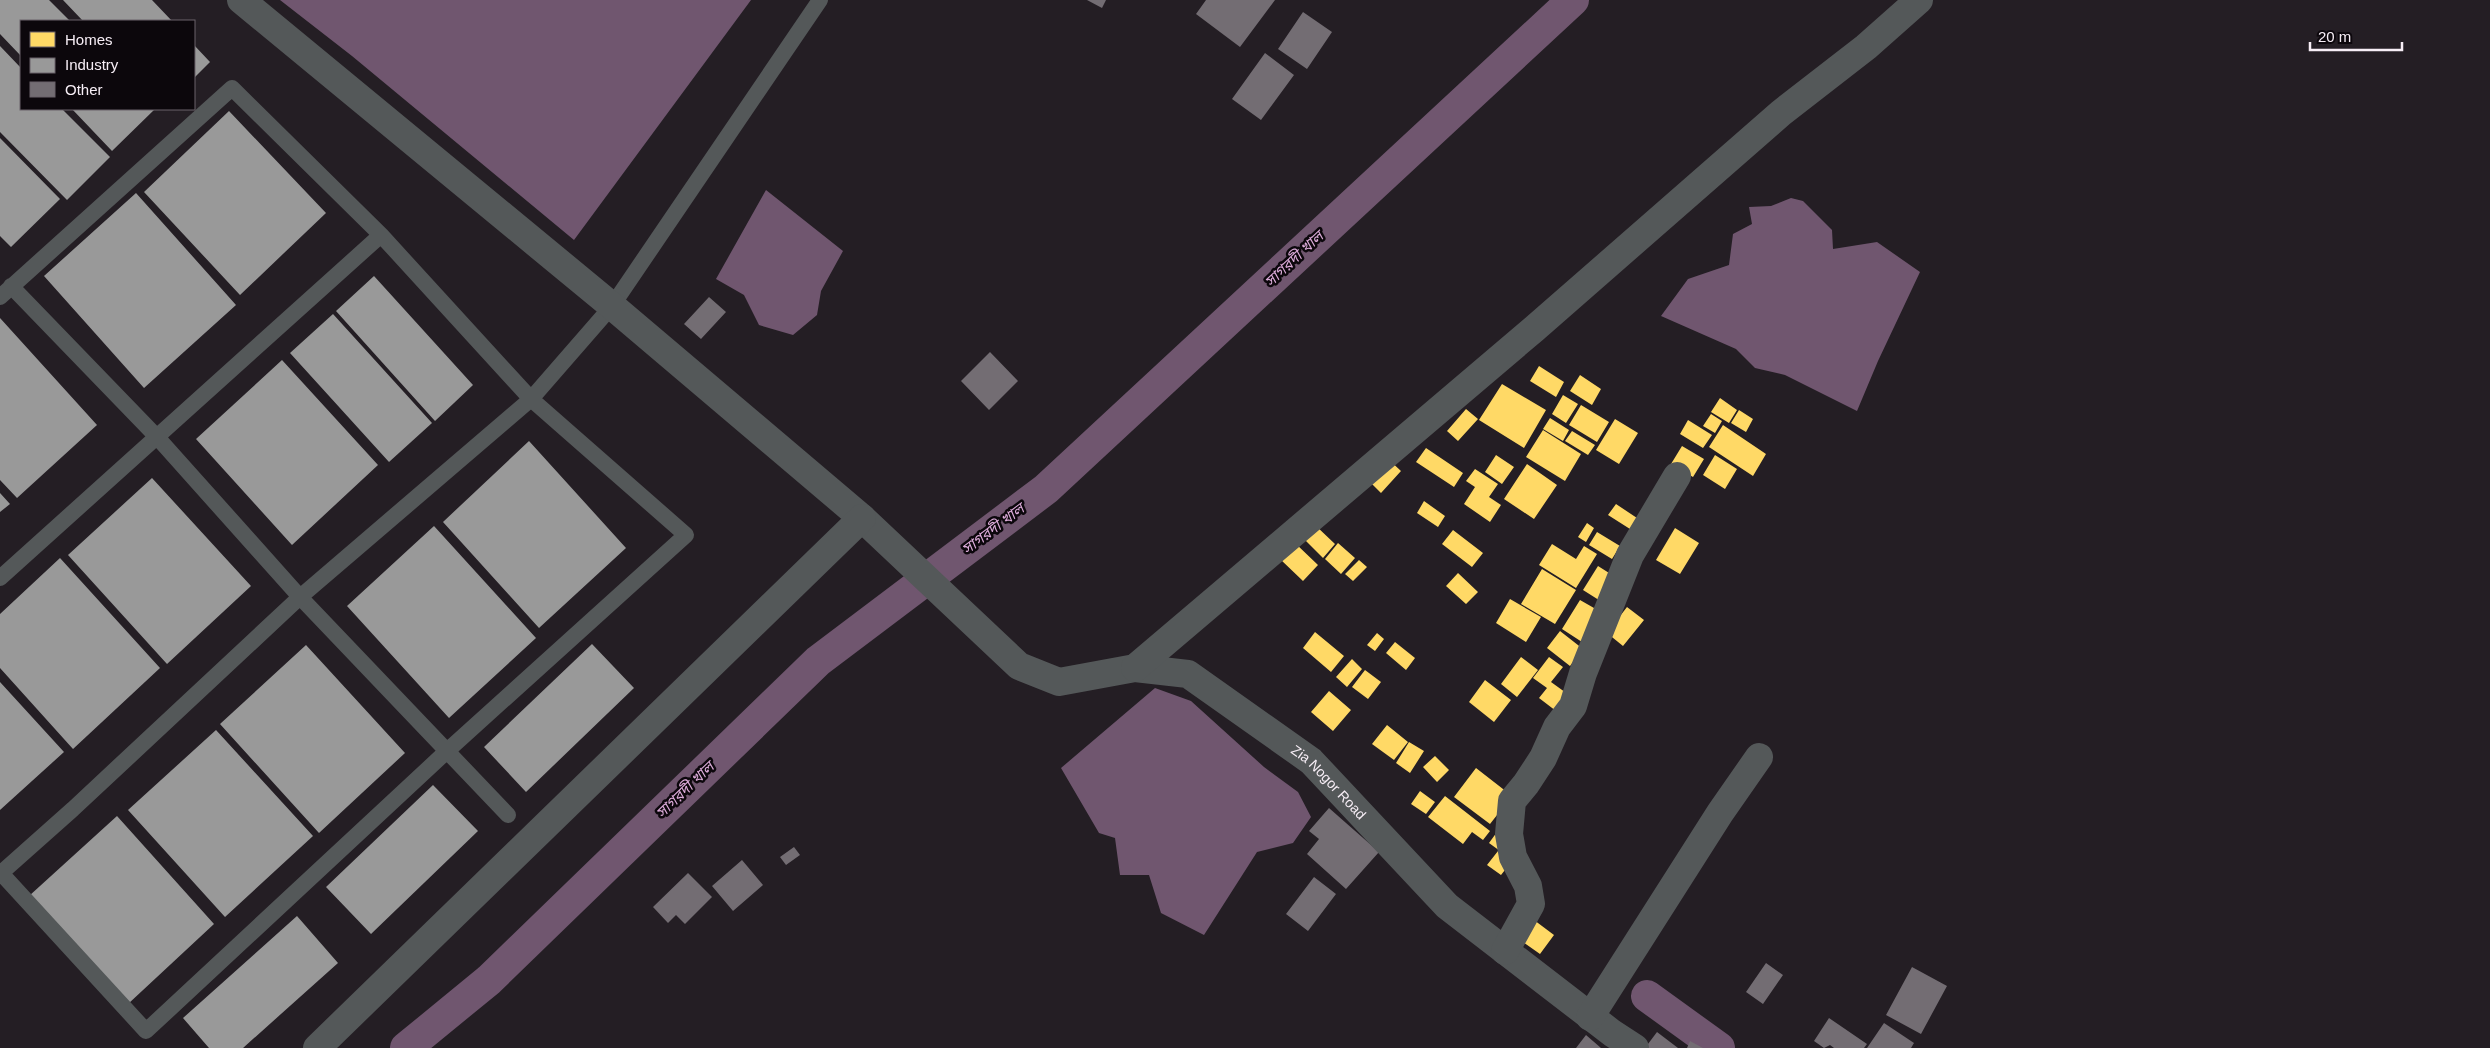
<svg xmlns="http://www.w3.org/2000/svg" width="2490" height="1048" font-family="Helvetica,'Noto Sans Bengali',sans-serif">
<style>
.water{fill:#70566f}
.homes{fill:#ffd966}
.industry{fill:#999}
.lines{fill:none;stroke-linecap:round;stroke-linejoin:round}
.canal{stroke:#70566f;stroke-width:32}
.building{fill:#736d73}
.service{stroke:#545859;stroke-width:16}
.minor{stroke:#545859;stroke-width:28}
.labels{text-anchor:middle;stroke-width:5;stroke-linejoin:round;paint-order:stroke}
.street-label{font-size:14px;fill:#f7eef6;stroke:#0c070c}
.water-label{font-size:15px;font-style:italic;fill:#ddacda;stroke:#0c070c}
</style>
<rect width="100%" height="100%" fill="#241e24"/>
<!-- water -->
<path class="water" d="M 280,0 L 751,0 L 574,240 L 352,56 Z
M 766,190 L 843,251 L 821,291 L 817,315 L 793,335 L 759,325 L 744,295 L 716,279 Z
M 1791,198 L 1803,201 L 1832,230 L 1833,249 L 1877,242 L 1920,272 L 1878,361 L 1857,411 L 1785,375 L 1755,368 L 1736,349 L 1661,316 L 1688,279 L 1729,265 L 1733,234 L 1752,224 L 1749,207 L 1771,206 Z
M 1155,688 L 1191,701 L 1264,767 L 1298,792 L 1311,817 L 1293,843 L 1257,852 L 1204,935 L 1161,913 L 1149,875 L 1120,875 L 1115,838 L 1099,833 L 1061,768 Z"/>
<!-- homes -->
<path class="homes" d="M 1539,366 L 1564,382 L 1556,397 L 1530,381 Z
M 1580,375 L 1601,389 L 1592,405 L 1570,391 Z
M 1502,384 L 1546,410 L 1524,448 L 1479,420 Z
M 1563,395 L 1578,404 L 1566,423 L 1552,414 Z
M 1720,398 L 1737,410 L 1729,423 L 1711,412 Z
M 1581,405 L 1609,422 L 1597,442 L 1569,425 Z
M 1466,409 L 1478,419 L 1458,441 L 1447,431 Z
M 1739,410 L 1753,419 L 1746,432 L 1731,423 Z
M 1711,414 L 1722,421 L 1715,433 L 1703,426 Z
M 1550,418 L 1569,430 L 1563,441 L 1543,429 Z
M 1615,419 L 1638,433 L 1619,464 L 1596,450 Z
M 1688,420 L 1712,435 L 1703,448 L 1680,434 Z
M 1723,425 L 1766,454 L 1753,476 L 1709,447 Z
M 1543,430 L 1581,454 L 1565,481 L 1526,457 Z
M 1572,431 L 1595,445 L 1588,455 L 1565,441 Z
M 1682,446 L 1704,459 L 1693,477 L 1671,464 Z
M 1426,448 L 1463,473 L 1454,487 L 1416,462 Z
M 1496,455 L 1514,467 L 1502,484 L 1485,472 Z
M 1715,455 L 1737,469 L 1725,489 L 1703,475 Z
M 1387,458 L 1401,471 L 1381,493 L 1367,479 Z
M 1527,464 L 1557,485 L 1534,519 L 1504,499 Z
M 1475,469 L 1498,484 L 1489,497 L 1501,505 L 1490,522 L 1464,504 L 1475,487 L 1466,481 Z
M 1424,501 L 1445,516 L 1438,527 L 1417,513 Z
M 1616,504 L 1637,518 L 1630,529 L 1608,515 Z
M 1587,523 L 1594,528 L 1586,542 L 1578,537 Z
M 1315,525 L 1335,544 L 1323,558 L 1303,538 Z
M 1675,528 L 1699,543 L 1680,574 L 1656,560 Z
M 1453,530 L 1483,553 L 1472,567 L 1442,544 Z
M 1597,532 L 1620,546 L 1612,559 L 1589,545 Z
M 1295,543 L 1318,565 L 1303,581 L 1280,559 Z
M 1338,543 L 1355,558 L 1341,574 L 1325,559 Z
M 1552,544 L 1576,559 L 1584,546 L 1597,554 L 1576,588 L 1539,565 Z
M 1359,560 L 1367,567 L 1353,581 L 1345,574 Z
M 1598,566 L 1617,578 L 1602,602 L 1583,590 Z
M 1542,569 L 1576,590 L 1555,624 L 1521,604 Z
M 1458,573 L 1478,592 L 1466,604 L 1446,586 Z
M 1510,599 L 1541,617 L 1526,642 L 1496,623 Z
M 1580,600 L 1601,612 L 1582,642 L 1562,629 Z
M 1627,607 L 1644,620 L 1623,646 L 1607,633 Z
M 1560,631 L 1583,649 L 1570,666 L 1547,648 Z
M 1315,632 L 1344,656 L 1331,672 L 1303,648 Z
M 1377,633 L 1384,639 L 1375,651 L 1367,645 Z
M 1395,642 L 1415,658 L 1406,670 L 1386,653 Z
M 1521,657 L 1538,670 L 1517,697 L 1501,684 Z
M 1549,657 L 1563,667 L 1551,682 L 1569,695 L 1556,711 L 1539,698 L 1547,688 L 1533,678 Z
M 1352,659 L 1362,669 L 1347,687 L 1336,677 Z
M 1365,670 L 1381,682 L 1368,699 L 1352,687 Z
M 1485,680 L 1511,700 L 1494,722 L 1469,702 Z
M 1329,691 L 1351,710 L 1333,731 L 1311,712 Z
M 1387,725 L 1408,742 L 1394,760 L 1372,744 Z
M 1409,742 L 1424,751 L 1410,773 L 1396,763 Z
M 1435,756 L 1449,770 L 1437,782 L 1423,767 Z
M 1476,768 L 1512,796 L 1490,824 L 1454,797 Z
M 1420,791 L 1435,802 L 1426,814 L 1411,804 Z
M 1445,796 L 1490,831 L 1483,840 L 1472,832 L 1463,844 L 1428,817 Z
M 1497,832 L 1500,851 L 1489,843 Z
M 1498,851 L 1512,861 L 1501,875 L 1487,865 Z
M 1534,920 L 1554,935 L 1540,954 L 1520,940 Z"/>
<!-- industry -->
<path class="industry" d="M 0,0 L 49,0 L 70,21 L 21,21 L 21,56 L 0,34 Z
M 63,0 L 152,0 L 172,21 L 83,21 Z
M 194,45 L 210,62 L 194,78 Z
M 0,46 L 21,68 L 21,109 L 62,109 L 110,157 L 67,200 L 0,132 Z
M 72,109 L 155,109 L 112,151 Z
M 229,111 L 326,213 L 240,295 L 144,192 Z
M 0,138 L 60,199 L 11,247 L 0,236 Z
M 136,193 L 236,305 L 144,388 L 44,276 Z
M 374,276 L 473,385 L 435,421 L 336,311 Z
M 333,314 L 432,423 L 389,462 L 290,353 Z
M 0,318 L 97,425 L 17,498 L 0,480 Z
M 282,360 L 378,465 L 292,545 L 196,439 Z
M 529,441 L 626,548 L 539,628 L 443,522 Z
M 152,478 L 251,586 L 167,664 L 68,555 Z
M 0,493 L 10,504 L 0,512 Z
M 434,526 L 536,638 L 449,718 L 347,606 Z
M 60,558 L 160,668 L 73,749 L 0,668 L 0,614 Z
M 592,644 L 634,688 L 526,792 L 484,747 Z
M 306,645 L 405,753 L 319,833 L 220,724 Z
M 0,682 L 64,752 L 0,810 Z
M 216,730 L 313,836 L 225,917 L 128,810 Z
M 433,785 L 478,831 L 371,934 L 326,887 Z
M 117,816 L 214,924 L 128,1004 L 29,896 Z
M 297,916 L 338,963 L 243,1048 L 209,1048 L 183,1018 Z"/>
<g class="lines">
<!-- canal -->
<path class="canal" d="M 1647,996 L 1719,1048
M 406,1048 L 489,980 L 818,661 L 1046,489 L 1573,0"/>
</g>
<!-- building -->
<path class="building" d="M 1087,0 L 1106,0 L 1102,8 Z
M 1206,0 L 1275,0 L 1240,47 L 1196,14 Z
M 1303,12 L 1332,32 L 1307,69 L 1278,49 Z
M 1265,53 L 1294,75 L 1261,120 L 1232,99 Z
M 709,297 L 726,312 L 701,339 L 684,324 Z
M 990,352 L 1018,381 L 989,410 L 961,381 Z
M 1329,808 L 1379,852 L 1346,889 L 1307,854 L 1319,839 L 1309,831 Z
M 794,847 L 800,855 L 786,865 L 780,857 Z
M 742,860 L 763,885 L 733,911 L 712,886 Z
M 688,873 L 712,897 L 685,924 L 676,915 L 668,923 L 653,907 Z
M 1314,877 L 1336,894 L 1308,931 L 1286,914 Z
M 1766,963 L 1783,975 L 1763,1004 L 1746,992 Z
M 1912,967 L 1947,986 L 1921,1034 L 1886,1015 Z
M 1829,1018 L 1867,1044 L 1864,1048 L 1834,1048 L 1830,1045 L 1824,1048 L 1814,1041 Z
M 1884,1023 L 1914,1043 L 1911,1048 L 1867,1048 Z
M 1657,1032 L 1678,1048 L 1645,1048 Z
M 1586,1035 L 1601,1048 L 1576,1048 Z
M 1690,1041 L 1703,1048 L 1687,1048 Z"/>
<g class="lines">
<!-- service -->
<path class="service" d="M 11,286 L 157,437 L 300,597 L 508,815
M 0,297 L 232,88 L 381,235 L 531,399 L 686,535 L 447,751 L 146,1031 L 0,872
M 0,578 L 381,235
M 1,873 L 73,809 L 300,597 L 531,399 L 612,306 L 820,0"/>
<!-- minor -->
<g class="minor">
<path id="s1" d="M 241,0 L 612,306 L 862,518 L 1019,666 L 1059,682 L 1135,668 L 1188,674 L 1311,761 L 1447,906 L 1612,1033 L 1635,1048"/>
<path d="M 1135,668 L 1534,329 L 1781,113 L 1866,47 L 1919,0"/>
<path d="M 1505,951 L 1531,904 L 1528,886 L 1513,857 L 1509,834 L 1512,801 L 1526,784 L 1543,758 L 1557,727 L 1573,706 L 1583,673 L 1630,555 L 1677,476"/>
<path d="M 1590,1017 L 1720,813 L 1759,757"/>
<path d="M 317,1048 L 862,518"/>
</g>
</g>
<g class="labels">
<!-- street labels -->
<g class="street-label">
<text dy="5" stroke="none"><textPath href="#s1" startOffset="1376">Zia Nogor Road</textPath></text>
</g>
<!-- water labels -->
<g class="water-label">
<text transform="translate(1294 259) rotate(-43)" y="5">সাগরদী খাল</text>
<text transform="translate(993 529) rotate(-37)" y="5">সাগরদী খাল</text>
<text transform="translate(685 790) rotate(-44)" y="5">সাগরদী খাল</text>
</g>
</g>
<!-- legend -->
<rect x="20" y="20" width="175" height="90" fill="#0c070c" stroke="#6a636a"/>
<rect x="30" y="32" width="25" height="15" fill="#ffd966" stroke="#6a636a"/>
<text x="65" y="45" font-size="15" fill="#f7eef6">Homes</text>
<rect x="30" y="58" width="25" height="15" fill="#999999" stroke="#6a636a"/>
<text x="65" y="70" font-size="15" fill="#f7eef6">Industry</text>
<rect x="30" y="82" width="25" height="15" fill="#736d73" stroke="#6a636a"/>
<text x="65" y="95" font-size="15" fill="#f7eef6">Other</text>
<!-- scale -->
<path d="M2310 42v8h92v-8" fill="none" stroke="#f7eef6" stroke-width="2.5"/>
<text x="2318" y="42" font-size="15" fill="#f7eef6" stroke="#0c070c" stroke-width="4" paint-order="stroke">20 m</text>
</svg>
